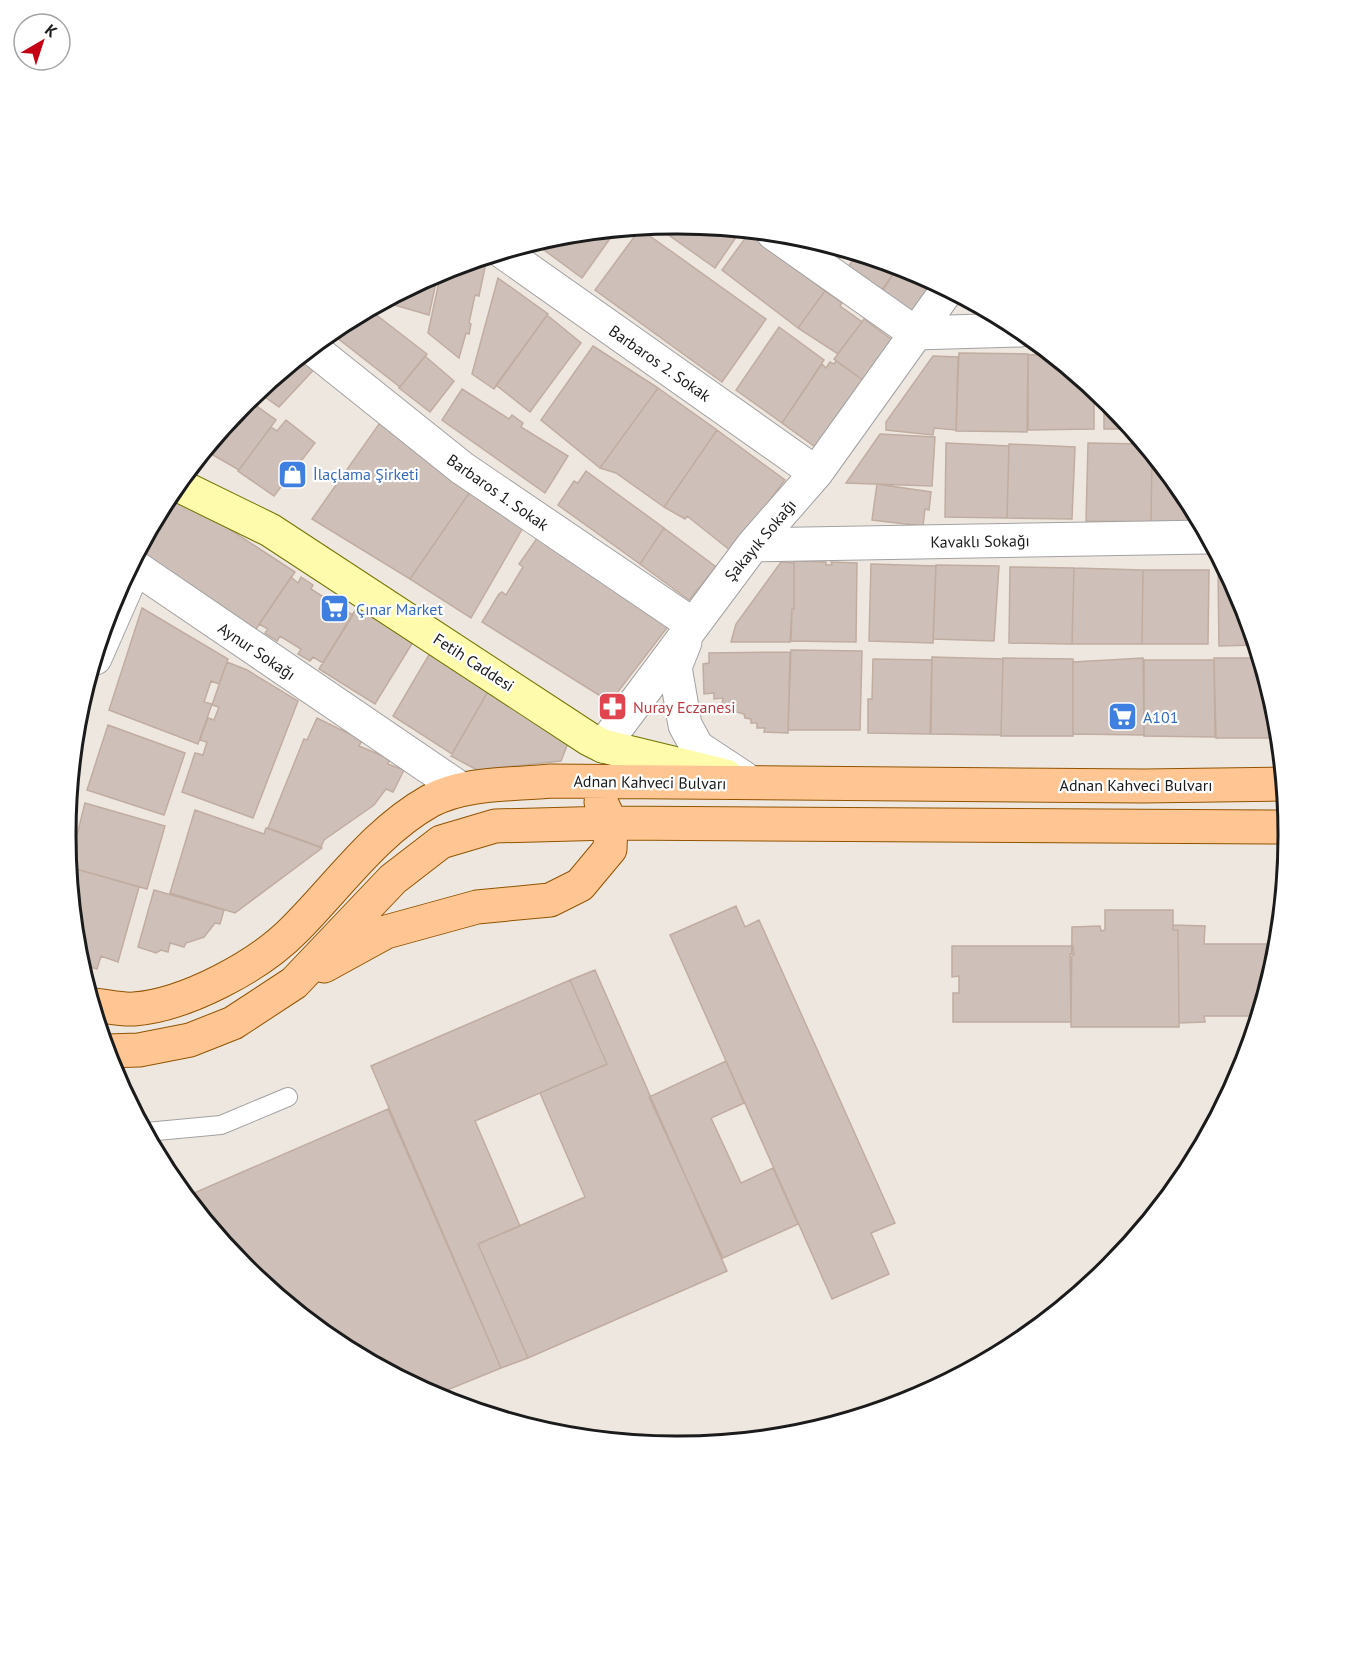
<svg xmlns="http://www.w3.org/2000/svg" width="1354" height="1670" font-family="'PT Sans',sans-serif">
<style>
.building{fill:#cec0b8;stroke:#c0aca1;stroke-width:1.5}
.lines{fill:none;stroke-linecap:round;stroke-linejoin:round}
.lane-casing{stroke:#a2a2a2;stroke-width:20}
.street-casing{stroke:#a2a2a2;stroke-width:35}
.secondary-casing{stroke:#727400;stroke-width:35}
.primary-casing{stroke:#925400;stroke-width:35}
.lane{stroke:#fff;stroke-width:18}
.street{stroke:#fff;stroke-width:33}
.secondary{stroke:#fffbac;stroke-width:33}
.primary{stroke:#ffc693;stroke-width:33}
.labels{text-anchor:middle;stroke-width:4.5;stroke-linejoin:round;paint-order:stroke}
.street-label{font-size:16px;fill:#1b1b1b;stroke:#fff}
.shop-label{font-size:16px;fill:#366cbe;stroke:#fff;text-anchor:start}
.health-label{font-size:16px;fill:#be3a42;stroke:#fff;text-anchor:start}
.rim{fill:none;stroke:#1b1b1b;stroke-width:3}
</style>
<rect width="100%" height="100%" fill="#eee7df"/>
<!-- building -->
<path class="building" d="M 677,224 L 741,230 L 715,268 L 656,226 Z
M 640,229 L 766,319 L 722,382 L 595,290 Z
M 616,230 L 582,278 L 540,247 L 545,240 L 558,236 Z
M 749,233 L 825,291 L 798,328 L 722,270 Z
M 809,240 L 845,250 L 838,261 Z
M 857,254 L 898,267 L 883,290 L 848,267 Z
M 469,263 L 485,267 L 479,296 L 475,295 L 469,323 L 471,324 L 469,334 L 466,333 L 459,358 L 428,333 L 441,272 Z
M 898,267 L 943,288 L 920,320 L 881,291 Z
M 441,272 L 438,273 L 429,315 L 391,304 L 392,298 Z
M 498,278 L 548,314 L 494,389 L 472,374 Z
M 825,291 L 842,303 L 840,306 L 862,322 L 838,354 L 798,328 Z
M 370,310 L 427,354 L 400,387 L 331,333 Z
M 547,315 L 581,343 L 530,412 L 496,385 Z
M 864,319 L 903,348 L 874,388 L 834,359 Z
M 779,327 L 824,360 L 782,423 L 736,390 Z
M 593,346 L 658,388 L 600,468 L 541,420 Z
M 307,352 L 320,363 L 279,407 L 258,392 Z
M 959,353 L 1028,354 L 1027,432 L 956,431 Z
M 1050,354 L 1094,391 L 1094,429 L 1028,430 L 1028,355 Z
M 425,356 L 454,381 L 430,412 L 399,388 Z
M 933,356 L 958,357 L 956,430 L 934,428 L 933,435 L 886,430 L 886,422 Z
M 836,361 L 871,386 L 825,454 L 782,423 L 822,364 L 826,368 L 830,362 L 834,364 Z
M 658,388 L 717,430 L 664,507 L 616,473 L 600,468 Z
M 462,389 L 509,419 L 512,415 L 523,423 L 521,427 L 568,456 L 545,493 L 442,420 Z
M 1104,399 L 1109,403 L 1131,429 L 1104,429 Z
M 248,400 L 276,420 L 239,470 L 206,451 Z
M 384,417 L 472,489 L 410,579 L 312,519 Z
M 286,420 L 315,443 L 274,496 L 238,471 L 271,427 L 277,431 Z
M 717,430 L 785,480 L 731,551 L 687,516 L 685,519 L 664,507 Z
M 880,434 L 935,437 L 932,486 L 846,483 Z
M 946,443 L 1009,446 L 1007,518 L 945,517 Z
M 1088,443 L 1143,444 L 1152,455 L 1151,522 L 1086,521 Z
M 1009,444 L 1075,447 L 1072,519 L 1007,518 Z
M 1152,455 L 1185,496 L 1200,524 L 1151,522 Z
M 586,471 L 664,528 L 640,564 L 558,505 L 574,481 L 578,483 Z
M 877,484 L 931,492 L 929,510 L 925,509 L 923,526 L 872,520 Z
M 472,489 L 524,526 L 471,618 L 410,579 Z
M 177,495 L 295,572 L 254,632 L 137,555 Z
M 664,528 L 716,567 L 689,600 L 640,564 Z
M 540,534 L 670,624 L 610,702 L 482,622 L 499,594 L 502,592 L 506,595 L 523,567 L 519,564 Z
M 794,561 L 826,562 L 826,565 L 832,565 L 831,562 L 857,563 L 856,642 L 791,641 L 792,609 L 794,609 Z
M 781,562 L 794,563 L 794,609 L 792,609 L 790,642 L 731,642 L 736,624 Z
M 871,564 L 936,566 L 933,643 L 869,641 Z
M 936,565 L 999,566 L 994,641 L 933,639 Z
M 1010,567 L 1074,568 L 1072,644 L 1009,643 Z
M 1074,568 L 1143,570 L 1142,644 L 1072,644 Z
M 1143,570 L 1209,570 L 1208,644 L 1142,644 Z
M 1218,571 L 1225,571 L 1242,601 L 1255,645 L 1219,646 Z
M 291,577 L 298,583 L 301,577 L 313,585 L 311,589 L 331,602 L 334,598 L 347,606 L 344,610 L 353,615 L 323,663 L 313,657 L 310,661 L 298,654 L 301,649 L 280,636 L 277,641 L 265,633 L 268,629 L 259,624 Z
M 357,607 L 413,642 L 375,704 L 319,669 Z
M 142,608 L 228,659 L 219,684 L 211,681 L 204,702 L 212,704 L 198,744 L 109,710 Z
M 791,650 L 862,651 L 860,730 L 788,730 Z
M 790,652 L 788,733 L 764,732 L 765,728 L 757,728 L 757,723 L 751,723 L 751,719 L 745,718 L 744,714 L 729,710 L 729,704 L 722,704 L 723,698 L 714,699 L 714,693 L 704,694 L 703,664 L 709,663 L 709,653 Z
M 430,653 L 489,690 L 452,754 L 393,716 Z
M 932,657 L 1003,659 L 1001,735 L 930,734 Z
M 1003,658 L 1073,659 L 1073,736 L 1001,736 Z
M 1143,658 L 1144,735 L 1073,734 L 1073,662 Z
M 1214,658 L 1259,658 L 1276,716 L 1278,738 L 1216,738 Z
M 873,659 L 932,660 L 931,734 L 868,733 L 868,699 L 872,699 Z
M 1144,660 L 1214,660 L 1215,737 L 1144,736 Z
M 227,662 L 247,670 L 298,701 L 253,818 L 182,792 L 195,753 L 203,755 L 207,742 L 200,740 L 208,718 L 214,720 L 219,707 L 212,705 Z
M 489,690 L 568,743 L 561,761 L 477,770 L 451,756 Z
M 317,718 L 362,740 L 359,746 L 390,759 L 388,764 L 404,770 L 393,792 L 386,789 L 374,805 L 324,840 L 321,847 L 268,828 L 304,739 L 307,740 Z
M 108,725 L 185,753 L 164,815 L 87,790 Z
M 85,803 L 165,826 L 147,889 L 69,867 Z
M 195,810 L 264,834 L 266,828 L 322,848 L 235,913 L 170,893 Z
M 69,867 L 139,887 L 118,962 L 101,956 L 97,969 L 81,964 Z
M 154,890 L 224,910 L 220,924 L 215,923 L 204,937 L 186,943 L 184,947 L 170,943 L 168,952 L 161,950 L 156,953 L 138,947 Z
M 736,906 L 745,927 L 759,920 L 895,1223 L 871,1233 L 889,1274 L 832,1299 L 670,935 Z
M 1105,910 L 1173,910 L 1173,930 L 1178,930 L 1179,1027 L 1071,1027 L 1072,927 L 1100,926 L 1101,931 L 1105,930 Z
M 1173,925 L 1205,926 L 1204,944 L 1277,944 L 1258,1016 L 1204,1016 L 1205,1022 L 1179,1023 L 1178,930 L 1173,930 Z
M 952,946 L 1073,946 L 1074,955 L 1070,954 L 1071,1022 L 953,1022 L 953,993 L 959,993 L 959,976 L 952,977 Z
M 595,970 L 727,1271 L 528,1358 L 478,1244 L 585,1197 L 540,1093 L 607,1064 L 570,980 Z
M 570,980 L 607,1064 L 475,1121 L 520,1226 L 478,1244 L 528,1358 L 501,1368 L 371,1066 Z
M 726,1061 L 744,1103 L 711,1118 L 741,1183 L 773,1168 L 798,1224 L 723,1258 L 649,1097 Z
M 388,1109 L 501,1368 L 435,1395 L 337,1343 L 245,1267 L 187,1196 Z"/>
<g class="lines">
<defs>
<path id="lane" d="M 146,1132 L 221,1125 L 288,1097"/>
<path id="street" d="M 773,233 L 915,333
M 503,252 L 816,473
M 915,333 L 1021,330
M 312,348 L 462,468 L 692,624
M 753,545 L 1207,537
M 685,642 L 675,667 L 685,725 L 697,747 L 744,778
M 95,658 L 135,567 L 461,789
M 603,746 L 753,545 L 816,473 L 947,290"/>
<path id="secondary" d="M 178,485 L 270,530 L 589,739 L 603,746 L 726,776"/>
<path id="primary" d="M 324,966 L 386,932 L 477,907 L 550,900 L 580,885 L 610,849 L 611,823 L 601,802
M 93,1005 C 106,1006 121,1010 134,1009 C 186,1005 259,966 295,929 C 339,885 375,832 430,801 C 465,782 512,785 551,781 L 1144,786 L 1283,784
M 107,1051 L 139,1050 L 190,1040 L 233,1023 L 294,983 L 393,879 L 441,842 L 495,826 L 611,823 L 1287,827"/>
</defs>
<!-- lane casing -->
<use href="#lane" class="lane-casing"/>
<!-- street casing -->
<use href="#street" class="street-casing"/>
<!-- secondary casing -->
<use href="#secondary" class="secondary-casing"/>
<!-- primary casing -->
<use href="#primary" class="primary-casing"/>
<!-- lane -->
<use href="#lane" class="lane"/>
<!-- street -->
<use href="#street" class="street"/>
<!-- secondary -->
<use href="#secondary" class="secondary"/>
<!-- primary -->
<use href="#primary" class="primary"/>
</g>
<!-- icons -->
<defs>
<symbol id="shop-square" viewBox="-11 -11 22 22"><rect x="-9" y="-9" width="18" height="18" rx="4" fill="#3f7fe0" stroke="#fff"/><path d="M-5-2.5h2.3a2.7 3.5 0 0 1 5.4 0H5L5.5 6h-11ZM-1.5-2.5h3a1.5 2.3 0 0 0-3 0Z" fill="#fff"/></symbol>
<symbol id="supermarket-square" viewBox="-11 -11 22 22"><rect x="-9" y="-9" width="18" height="18" rx="4" fill="#3f7fe0" stroke="#fff"/><path d="M-6-5.5h2.5l.6 2H6L4.5 2H-2.5L-4.4-4H-6ZM-1.5 3.2a1.3 1.3 0 1 0 .1 0ZM3 3.2a1.3 1.3 0 1 0 .1 0Z" fill="#fff"/></symbol>
<symbol id="pharmacy-square" viewBox="-11 -11 22 22"><rect x="-9" y="-9" width="18" height="18" rx="4" fill="#e0444e" stroke="#fff"/><path d="M-2-6h4v4h4v4h-4v4h-4v-4h-4v-4h4Z" fill="#fff"/></symbol>
</defs>
<g fill-rule="evenodd">
<use href="#shop-square" x="276" y="458" width="33" height="33"/>
<use href="#supermarket-square" x="318" y="592" width="33" height="33"/>
<use href="#pharmacy-square" x="596" y="690" width="33" height="33"/>
<use href="#supermarket-square" x="1106" y="700" width="33" height="33"/>
</g>
<g class="labels">
<!-- street labels -->
<g class="street-label">
<text transform="translate(660 363) rotate(35)" y="6">Barbaros 2. Sokak</text>
<text transform="translate(498 492) rotate(35)" y="6">Barbaros 1. Sokak</text>
<text transform="translate(760 540) rotate(-50)" y="6">Şakayık Sokağı</text>
<text transform="translate(980 541) rotate(-1)" y="6">Kavaklı Sokağı</text>
<text transform="translate(257 651) rotate(34)" y="6">Aynur Sokağı</text>
<text transform="translate(474 662) rotate(33)" y="6">Fetih Caddesi</text>
<text transform="translate(650 782) rotate(1)" y="6">Adnan Kahveci Bulvarı</text>
<text x="1136" y="791">Adnan Kahveci Bulvarı</text>
</g>
<!-- shop labels -->
<g class="shop-label">
<text x="313" y="480">İlaçlama Şirketi</text>
<text x="356" y="615">Çınar Market</text>
<text x="1143" y="723">A101</text>
</g>
<!-- health labels -->
<g class="health-label">
<text x="633" y="713">Nuray Eczanesi</text>
</g>
</g>
<!-- crop -->
<path d="M0 0H1354V1670H0ZM676 234H678A600 600 0 0 1 1278 834V836A600 600 0 0 1 678 1436H676A600 600 0 0 1 76 836V834A600 600 0 0 1 676 234Z" fill="#fff" fill-rule="evenodd"/>
<path class="rim" d="M676 234H678A600 600 0 0 1 1278 834V836A600 600 0 0 1 678 1436H676A600 600 0 0 1 76 836V834A600 600 0 0 1 676 234Z"/>
<!-- north arrow -->
<g transform="translate(42 42) rotate(39)"><circle r="28" fill="#ffffff" stroke="#a4a4a4" stroke-width="1.5"/>
<path d="M0-4.5L10 22L0 15L-10 22Z" fill="#c60013"/>
<text y="-9" font-size="16" font-weight="bold" text-anchor="middle" fill="#1b1b1b">K</text>
</g>
</svg>
